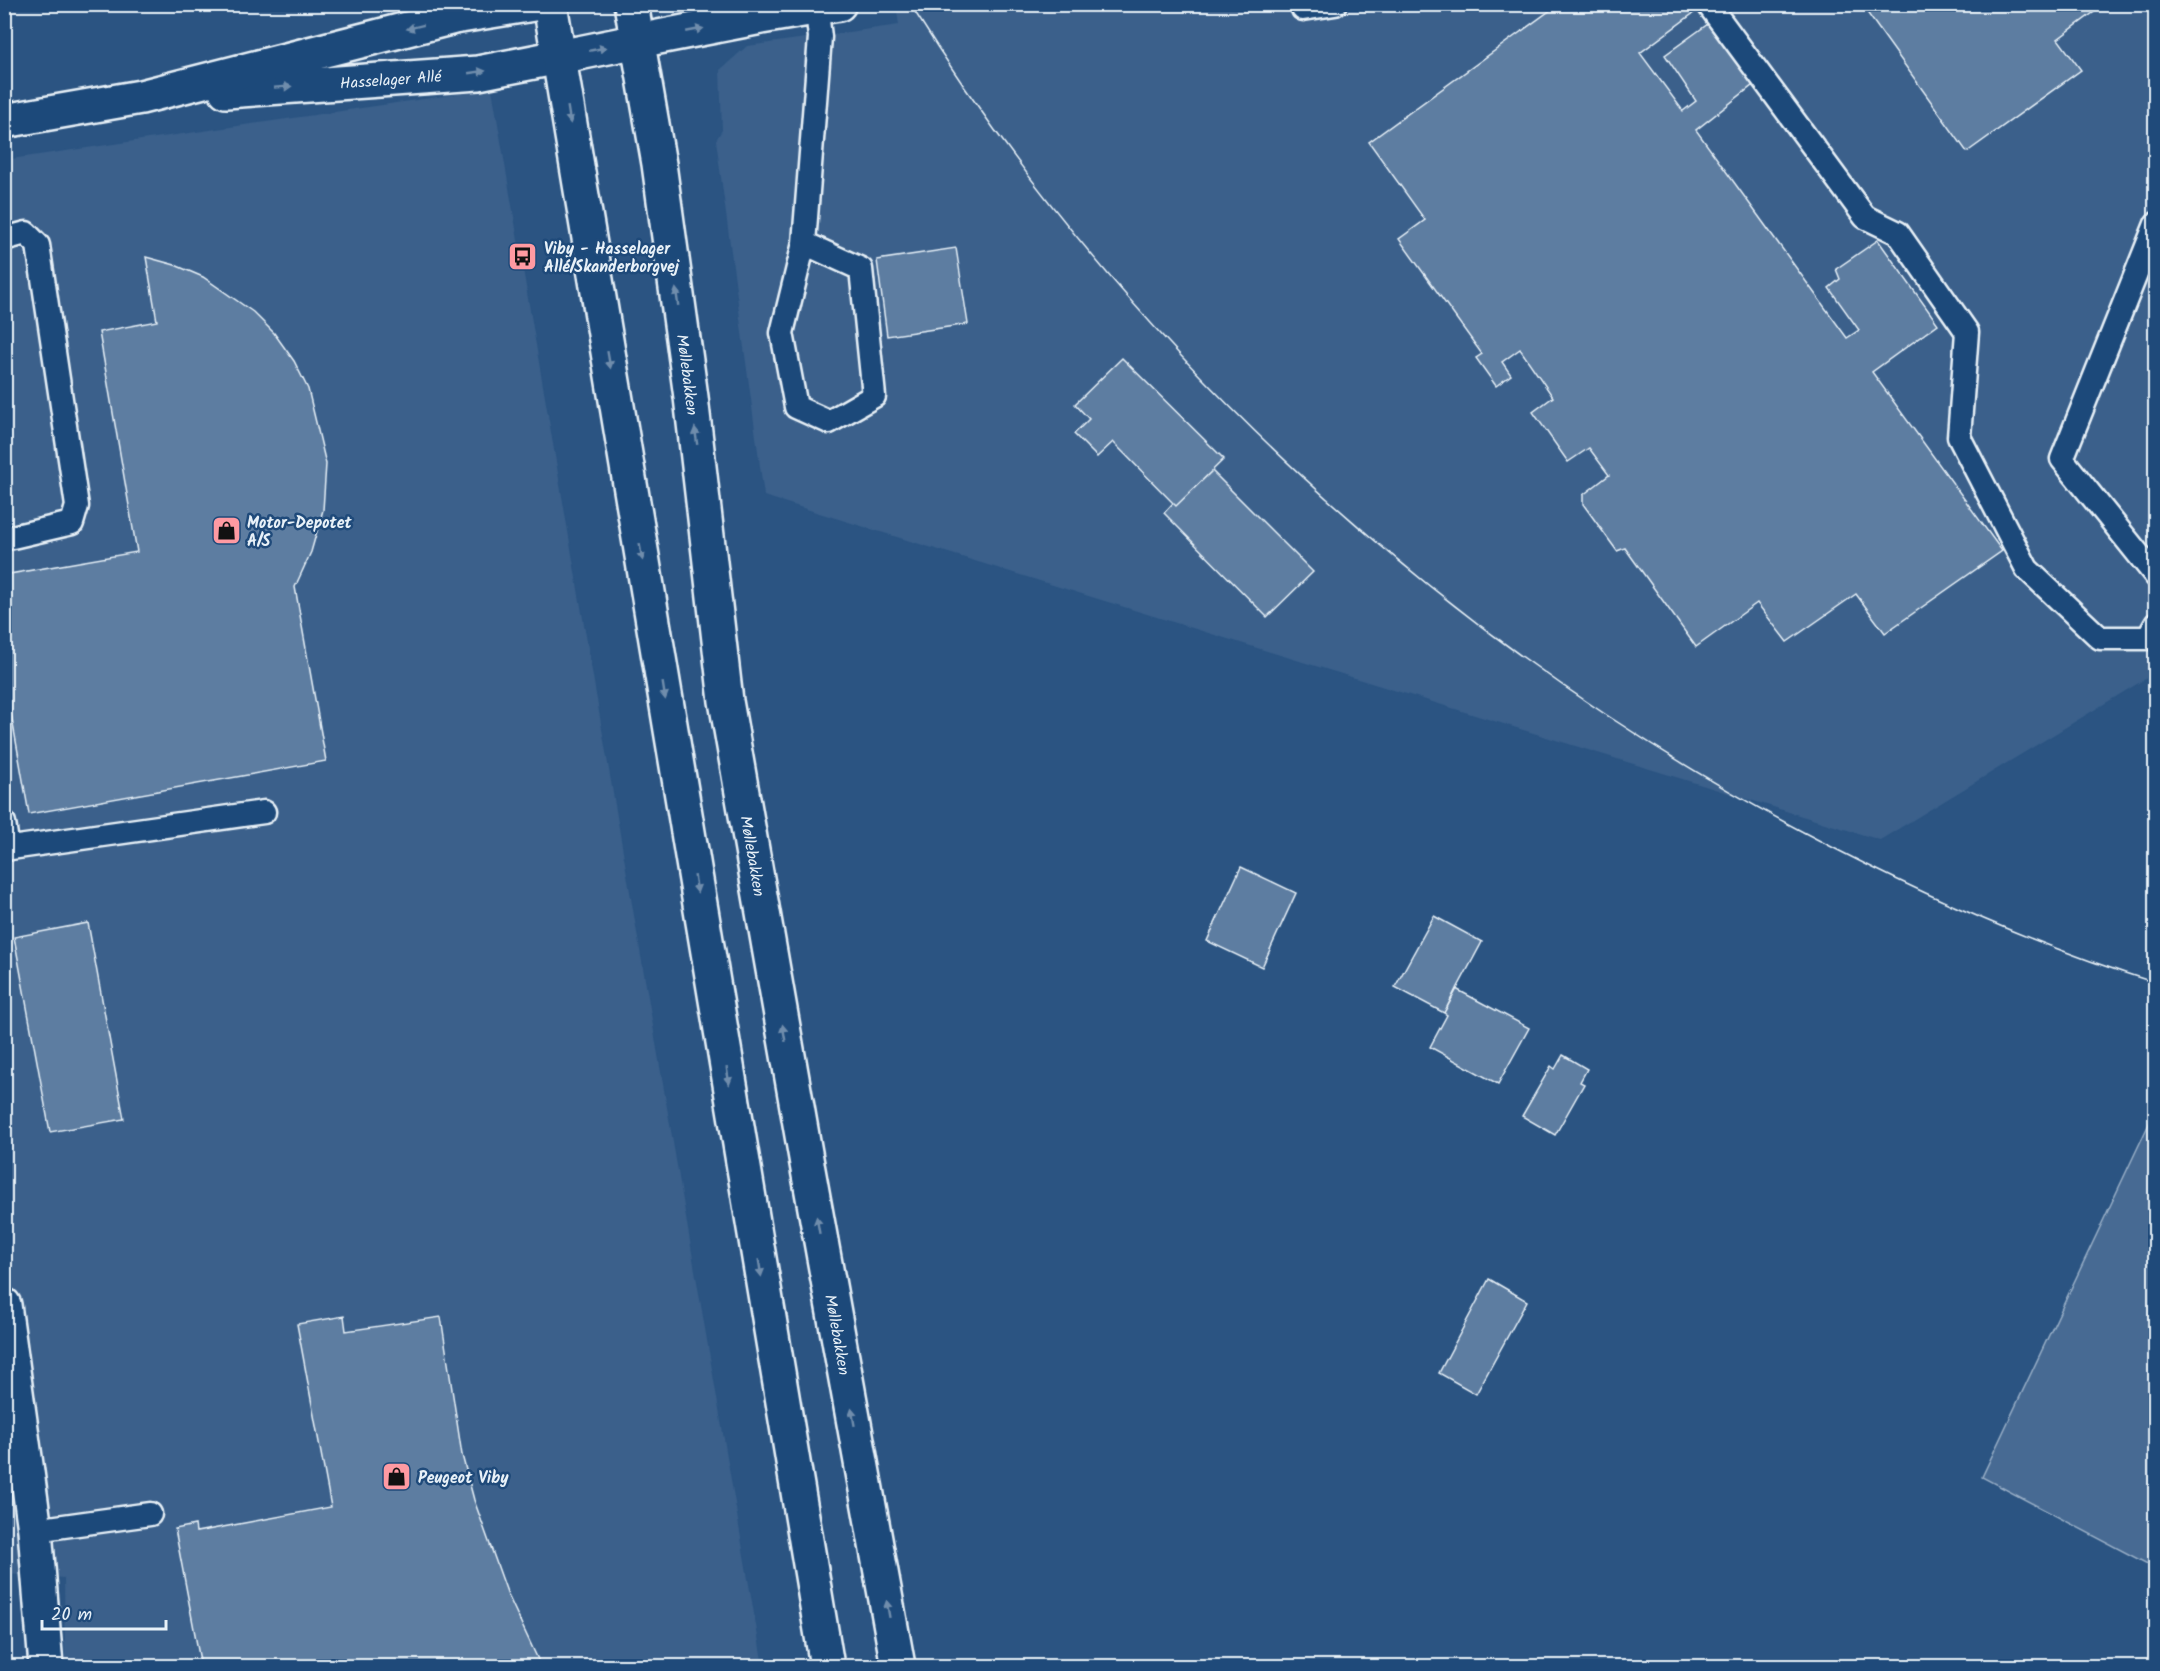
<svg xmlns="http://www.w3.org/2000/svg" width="2160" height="1671" font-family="Kalam,sans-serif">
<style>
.built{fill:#3a608b}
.green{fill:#476b93;stroke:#98aec6;stroke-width:1.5}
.building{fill:#5d7da1;stroke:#e8f1f8;stroke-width:1.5}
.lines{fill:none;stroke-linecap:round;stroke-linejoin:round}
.lane-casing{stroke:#e8f1f8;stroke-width:27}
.street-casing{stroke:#e8f1f8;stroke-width:38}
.secondary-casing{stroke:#e8f1f8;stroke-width:38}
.lane{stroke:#1f4a7a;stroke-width:22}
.street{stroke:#1f4a7a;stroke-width:33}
.secondary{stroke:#1f4a7a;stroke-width:33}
.tram{stroke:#e8f1f8;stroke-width:1.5}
.oneway{fill:#6f8dac}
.labels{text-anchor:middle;stroke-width:5;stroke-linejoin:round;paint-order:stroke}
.street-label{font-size:16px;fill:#e8f1f8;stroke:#1f4a7a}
.poi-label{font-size:16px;font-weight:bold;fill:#e8f1f8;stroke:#1f4a7a;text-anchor:start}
</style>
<rect width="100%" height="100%" fill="#2b5482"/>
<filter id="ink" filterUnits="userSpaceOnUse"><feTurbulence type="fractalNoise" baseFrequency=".0167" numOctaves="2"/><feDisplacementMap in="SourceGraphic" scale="12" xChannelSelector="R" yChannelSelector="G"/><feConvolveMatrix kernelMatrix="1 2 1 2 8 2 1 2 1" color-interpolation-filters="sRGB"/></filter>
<g filter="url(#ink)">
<!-- built -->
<path class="built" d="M 896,5 L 2155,5 L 2155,673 L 1880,840 L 764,496 L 716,140 L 722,130 L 720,70 L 747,46 L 899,25 Z
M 492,89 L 763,1666 L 65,1666 L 64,1578 L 5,1574 L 4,160 Z"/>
<!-- green -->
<path class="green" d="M 2155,1111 L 2156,1568 L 2155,1568 L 1982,1477 Z"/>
<!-- building -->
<path class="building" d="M 1559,4 L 1696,4 L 1699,9 L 1640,53 L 1683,111 L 1696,101 L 1665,55 L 1708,24 L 1753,85 L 1696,130 L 1847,338 L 1859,330 L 1829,288 L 1840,279 L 1836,269 L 1878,240 L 1938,324 L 1872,372 L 2002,551 L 1885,633 L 1856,594 L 1787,642 L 1757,603 L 1696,647 L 1625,548 L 1617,551 L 1583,504 L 1583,495 L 1609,475 L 1589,448 L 1568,462 L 1533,412 L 1553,397 L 1520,349 L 1502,362 L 1511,375 L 1496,386 L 1476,358 L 1482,354 L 1399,239 L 1425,220 L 1369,142 Z
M 1861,4 L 2105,4 L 2058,39 L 2081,70 L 1967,152 Z
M 956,248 L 968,324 L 887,336 L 877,260 Z
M 146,257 L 175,265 L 203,277 L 253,312 L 274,333 L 294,361 L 308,389 L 326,464 L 323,510 L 311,552 L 295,587 L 326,761 L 29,814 L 4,674 L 4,575 L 137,552 L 99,332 L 157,321 Z
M 1122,358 L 1224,459 L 1176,506 L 1113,442 L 1097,457 L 1074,434 L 1089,419 L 1075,404 Z
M 1212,471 L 1313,572 L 1267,617 L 1164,513 L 1173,503 L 1176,506 Z
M 1241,867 L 1296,893 L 1262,967 L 1207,941 Z
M 1434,916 L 1482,942 L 1444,1013 L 1395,987 Z
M 88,923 L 124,1119 L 50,1132 L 14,937 Z
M 1456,989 L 1529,1028 L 1498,1084 L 1430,1047 L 1447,1015 L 1444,1013 Z
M 1563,1055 L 1587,1069 L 1580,1082 L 1584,1084 L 1555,1135 L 1522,1116 L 1551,1066 L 1555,1069 Z
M 1489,1279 L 1527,1301 L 1476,1394 L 1439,1373 Z
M 344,1316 L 346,1331 L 441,1317 L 462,1455 L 474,1500 L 508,1595 L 541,1666 L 201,1666 L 175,1529 L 195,1525 L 196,1532 L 331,1507 L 297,1324 Z"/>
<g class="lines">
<defs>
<path id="lane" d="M 1302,4 L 1303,9 L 1335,4
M 1708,4 L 1865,217 L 1898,233 L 1967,332 L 1959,437 L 2027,569 L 2100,638 L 2148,638 L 2156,624
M 2156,224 L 2062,459 L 2156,576
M 4,239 L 26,233 L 38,245 L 77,506 L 72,523 L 8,538 L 4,537
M 804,243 L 861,269 L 874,396 L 829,422 L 796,407 L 782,333 L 804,243 L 820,37 L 816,4
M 4,823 L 8,849
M 4,849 L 264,812
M 35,1530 L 150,1514"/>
<g id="street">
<path d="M 638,41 L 761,17 L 839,4"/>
<path id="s1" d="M 226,91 L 478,73 L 559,57"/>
<path d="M 4,121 L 141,97 L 454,17 L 534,4"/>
<path d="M 4,1305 L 35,1530 L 46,1666"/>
</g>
<g id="secondary">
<path d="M 550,4 L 827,1666"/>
<path id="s2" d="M 631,4 L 659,164 L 691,397 L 726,701 L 807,1164 L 898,1666"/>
<path d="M 559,57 L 638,41"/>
</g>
</defs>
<!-- lane casing -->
<use href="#lane" class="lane-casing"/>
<!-- street casing -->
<use href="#street" class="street-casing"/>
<!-- secondary casing -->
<use href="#secondary" class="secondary-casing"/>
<!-- lane -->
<use href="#lane" class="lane"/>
<!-- street -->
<use href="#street" class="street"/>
<!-- secondary -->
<use href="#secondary" class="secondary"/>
<!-- tram -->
<path class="tram" d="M 910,4 C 1128,353 1443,641 1805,833 C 1918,893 2034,945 2156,983"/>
</g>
<!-- one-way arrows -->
<defs><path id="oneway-solid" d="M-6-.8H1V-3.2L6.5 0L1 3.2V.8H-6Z" transform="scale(1.5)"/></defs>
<g class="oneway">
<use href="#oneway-solid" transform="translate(415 27) rotate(166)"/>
<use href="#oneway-solid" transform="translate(695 30) rotate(-11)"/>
<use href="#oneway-solid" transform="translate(598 49) rotate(-11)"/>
<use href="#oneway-solid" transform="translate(477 72) rotate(-8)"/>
<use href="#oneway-solid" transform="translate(283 87) rotate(-4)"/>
<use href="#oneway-solid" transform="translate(569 115) rotate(81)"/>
<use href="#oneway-solid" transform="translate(677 297) rotate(-98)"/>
<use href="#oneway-solid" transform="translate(609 360) rotate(80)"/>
<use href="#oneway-solid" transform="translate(696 436) rotate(-98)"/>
<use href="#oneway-solid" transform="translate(641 552) rotate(80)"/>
<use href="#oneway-solid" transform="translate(664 691) rotate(81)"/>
<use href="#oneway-solid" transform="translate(696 884) rotate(81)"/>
<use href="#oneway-solid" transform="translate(784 1033) rotate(-100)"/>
<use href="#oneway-solid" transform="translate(728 1076) rotate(81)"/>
<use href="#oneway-solid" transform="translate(818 1225) rotate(-100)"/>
<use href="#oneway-solid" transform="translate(760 1268) rotate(81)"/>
<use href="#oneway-solid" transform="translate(853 1417) rotate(-100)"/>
<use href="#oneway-solid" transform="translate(888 1609) rotate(-100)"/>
</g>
</g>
<!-- icons -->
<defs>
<symbol id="bus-square" viewBox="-11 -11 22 22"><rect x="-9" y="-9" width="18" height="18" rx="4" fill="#ff9aa2" stroke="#1f4a7a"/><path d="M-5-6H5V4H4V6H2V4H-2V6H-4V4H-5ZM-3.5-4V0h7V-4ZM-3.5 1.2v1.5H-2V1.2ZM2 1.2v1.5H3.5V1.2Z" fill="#111"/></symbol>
<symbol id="shop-square" viewBox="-11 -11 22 22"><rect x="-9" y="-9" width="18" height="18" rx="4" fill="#ff9aa2" stroke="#1f4a7a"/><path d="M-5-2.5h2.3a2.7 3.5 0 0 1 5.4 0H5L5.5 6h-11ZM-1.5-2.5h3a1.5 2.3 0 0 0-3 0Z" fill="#111"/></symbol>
</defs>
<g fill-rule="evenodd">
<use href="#bus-square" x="506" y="240" width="33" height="33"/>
<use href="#shop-square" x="210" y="514" width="33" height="33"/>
<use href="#shop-square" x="380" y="1460" width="33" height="33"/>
</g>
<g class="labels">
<!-- street labels -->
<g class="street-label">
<text dy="6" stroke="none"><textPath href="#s1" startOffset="165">Hasselager Allé</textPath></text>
<text dy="6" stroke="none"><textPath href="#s2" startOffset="375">Møllebakken</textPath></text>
<text dy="6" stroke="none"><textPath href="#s2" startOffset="861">Møllebakken</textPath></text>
<text dy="6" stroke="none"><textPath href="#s2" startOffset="1347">Møllebakken</textPath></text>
</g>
<!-- poi labels -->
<g class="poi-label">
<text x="544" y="254">Viby - Hasselager<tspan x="544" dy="18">Allé/Skanderborgvej</tspan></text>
<text x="247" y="528">Motor-Depotet<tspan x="247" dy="18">A/S</tspan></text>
<text x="418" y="1483">Peugeot Viby</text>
</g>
</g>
<!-- margin -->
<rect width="2160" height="1671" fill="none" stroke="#1f4a7a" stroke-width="24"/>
<rect x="12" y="12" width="2136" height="1647" fill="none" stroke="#e8f1f8" stroke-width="2" filter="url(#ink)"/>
<!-- scale -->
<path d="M42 1620v9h124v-9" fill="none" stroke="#e8f1f8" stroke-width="3"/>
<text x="51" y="1620" font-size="18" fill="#e8f1f8" stroke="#1f4a7a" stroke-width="4.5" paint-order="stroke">20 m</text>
</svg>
